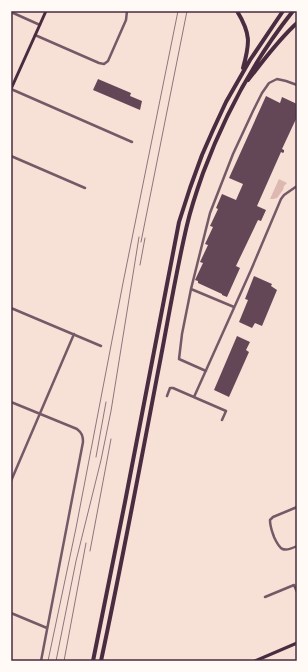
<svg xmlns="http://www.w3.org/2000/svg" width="308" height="672" font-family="'Asap Condensed',sans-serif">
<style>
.water{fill:#dcb8b0}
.building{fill:#644757}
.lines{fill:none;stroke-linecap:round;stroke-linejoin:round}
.minor{stroke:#755966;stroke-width:2.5}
.secondary{stroke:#4a2c40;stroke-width:3}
.motorway{stroke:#4a2c40;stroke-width:4}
.rail{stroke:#8f747c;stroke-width:1}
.neatline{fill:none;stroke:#4a2c40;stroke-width:1.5}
</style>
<rect width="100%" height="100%" fill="#f7e1d7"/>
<!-- water -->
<path class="water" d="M 279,179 L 287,183 L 284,186 L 283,190 L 277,198 L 273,199 L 270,199 Z"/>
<!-- building -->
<path class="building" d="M 98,79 L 131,93 L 130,96 L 142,101 L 140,110 L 93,90 Z
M 266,96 L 280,103 L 282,97 L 297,104 L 297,119 L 296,119 L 282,149 L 284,150 L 284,152 L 283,153 L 281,152 L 257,206 L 266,210 L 261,221 L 258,220 L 236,266 L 240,268 L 227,297 L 222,295 L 222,294 L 198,283 L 198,281 L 195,280 L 203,263 L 200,262 L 208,245 L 205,244 L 213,227 L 210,226 L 218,209 L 216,208 L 222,194 L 236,200 L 243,184 L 229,178 Z
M 254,276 L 272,284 L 271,286 L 277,290 L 262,326 L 255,323 L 252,328 L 239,322 L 248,300 L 245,299 Z
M 237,336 L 250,342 L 246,350 L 249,352 L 229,397 L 214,390 Z"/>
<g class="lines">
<!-- minor -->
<path class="minor" d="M 11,12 L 40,25
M 35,35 L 99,63 L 104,64 L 108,61 L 126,20 L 127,11
M 11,89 L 132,142
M 11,156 L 85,188
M 191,289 L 182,334 L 179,359 L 206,371
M 234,307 L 191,289 L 210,213 L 233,154 L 253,111 L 262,93 L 269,83 L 277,79 L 286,81 L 297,85
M 11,308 L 101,346
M 167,396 L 170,388 L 173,388 L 226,411 L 222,420
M 194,397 L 251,270 L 281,199 L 284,195 L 297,186
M 11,402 L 77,429 C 82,433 83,436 83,442 L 41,661
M 11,481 L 74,334
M 297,507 L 273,517 L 270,520 C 270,527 272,531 274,537 C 280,550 283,553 297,546
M 265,597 L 294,585 L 297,592
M 11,613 L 47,628"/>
<!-- secondary -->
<path class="secondary" d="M 11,89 L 46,11
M 255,661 L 297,643"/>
<!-- motorway -->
<path class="motorway" d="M 237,11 C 251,34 250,43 243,68
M 248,80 C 264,60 278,40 297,23
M 93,661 L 125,502 L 168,279 L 179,222 L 190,188 L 202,155 L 213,130 L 226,102 L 250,60 L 283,11
M 101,661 C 121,567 139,472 157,377 C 167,327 175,276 187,225 C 191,208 197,190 203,173 C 225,114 254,60 293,11"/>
<!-- rail -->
<path class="rail" d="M 141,242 L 187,11
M 140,265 L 145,238
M 96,457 L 106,402
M 90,551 L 111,439
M 48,661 L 76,528 L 123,283 L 178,11
M 56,661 L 76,561 L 101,460 L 111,411 L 139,237
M 64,661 L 86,543"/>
</g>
<!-- border -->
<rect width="308" height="672" fill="none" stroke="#fffaf5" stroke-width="24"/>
<rect x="12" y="12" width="284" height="648" class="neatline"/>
</svg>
